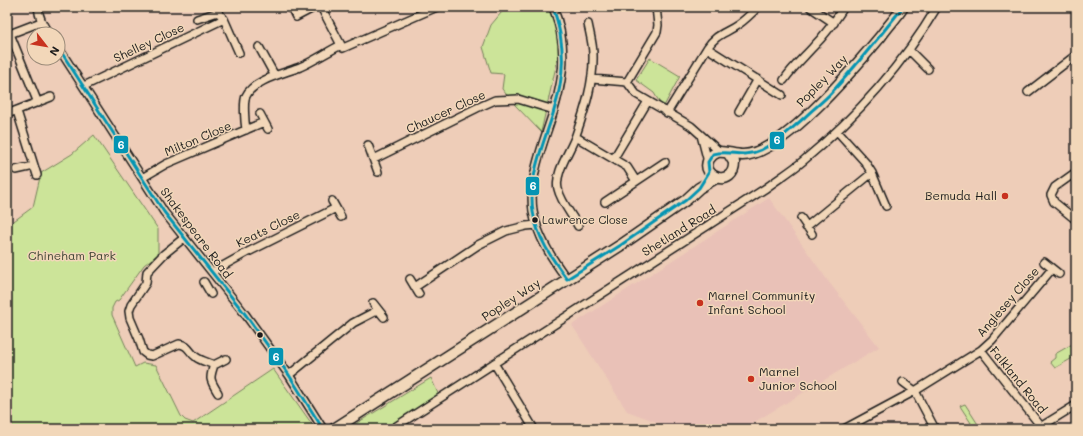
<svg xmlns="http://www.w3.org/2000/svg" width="1083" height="436" font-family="Mali,sans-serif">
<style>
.built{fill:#e9c1b7}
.green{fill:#cce499;stroke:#74805a}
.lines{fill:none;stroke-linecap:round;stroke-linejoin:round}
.street-casing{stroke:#1c1c1c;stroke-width:10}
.secondary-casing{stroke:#1c1c1c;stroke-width:13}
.street{stroke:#f2d7b9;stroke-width:7}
.secondary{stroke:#f2d7b9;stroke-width:10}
.bus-1-casing{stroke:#f2d7b9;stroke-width:6}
.bus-1{stroke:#0494b3;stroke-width:3}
.poi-dot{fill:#c8321e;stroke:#f2d7b9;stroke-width:1.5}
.bus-dot{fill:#1c1c1c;stroke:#f2d7b9;stroke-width:1.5}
.labels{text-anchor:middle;stroke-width:3;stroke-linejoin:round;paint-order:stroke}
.bus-label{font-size:11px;fill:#1c1c1c;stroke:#f2d7b9;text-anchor:start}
.street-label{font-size:12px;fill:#1c1c1c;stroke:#f2d7b9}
.poi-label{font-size:12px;fill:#1c1c1c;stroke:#f2d7b9;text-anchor:start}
.park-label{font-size:12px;fill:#3f4435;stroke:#f2d7b9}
.line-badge{stroke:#f2d7b9;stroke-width:1.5}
.badge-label{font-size:11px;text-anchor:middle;font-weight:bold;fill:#fff}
</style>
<rect width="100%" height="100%" fill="#eecdb8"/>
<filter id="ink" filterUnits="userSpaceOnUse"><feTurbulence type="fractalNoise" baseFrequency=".025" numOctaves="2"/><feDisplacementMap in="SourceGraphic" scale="8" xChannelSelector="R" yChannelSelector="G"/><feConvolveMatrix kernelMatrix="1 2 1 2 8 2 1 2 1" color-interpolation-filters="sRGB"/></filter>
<g filter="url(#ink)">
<!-- built -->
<path class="built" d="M 769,198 L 828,281 L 879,347 L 743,429 L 676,429 L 627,411 L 572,325 Z"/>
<!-- green -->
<path class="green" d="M 506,7 L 552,7 L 558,35 L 559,53 L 541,132 L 515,105 L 502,89 L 504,74 L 491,73 L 483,47 L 491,25 Z
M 650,58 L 680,76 L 663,108 L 654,93 L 636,80 Z
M 94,135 L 158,229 L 158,254 L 144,265 L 119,300 L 115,302 L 112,308 L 112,315 L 135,367 L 143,363 L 156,365 L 181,416 L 185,420 L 193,423 L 273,369 L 314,427 L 311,429 L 7,429 L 7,226 L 33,207 L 41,173 L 72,154 Z
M 1076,342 L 1076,356 L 1055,368 L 1050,362 L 1055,358 L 1055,354 Z
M 431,378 L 440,398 L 392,429 L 347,429 Z
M 965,404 L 981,429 L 963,429 L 971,423 L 960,406 Z"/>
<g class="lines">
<defs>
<path id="street" d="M 38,7 C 39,18 43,25 49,34
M 291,7 L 296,17 L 315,7
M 553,7 C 570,49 563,86 548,128 C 539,155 529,183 533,211 C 537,236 552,259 567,279
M 810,7 L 834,23
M 197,19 L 218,12 L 224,19 L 239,53
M 10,34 L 38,103
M 7,35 L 41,22
M 341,45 L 343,48 L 437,7
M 58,47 L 164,212 L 245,314 L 289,375 L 323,429
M 259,47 L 275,76
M 707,48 C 717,33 725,34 739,24 C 746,19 752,13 758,7
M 909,50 L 928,69
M 592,79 L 627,82
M 784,80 C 792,68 803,58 813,47 C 825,35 835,21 844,7
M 627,82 L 636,94 L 691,126 L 720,152
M 627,82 L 657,32 L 658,25 L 656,7
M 84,86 L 224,19
M 1028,92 L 1076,55
M 17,111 L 37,175
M 739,112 L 758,79
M 667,113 L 707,48 L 782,95
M 7,114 L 51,97
M 260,114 L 268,129
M 246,130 C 245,123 243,102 246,96 C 253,80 285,73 300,67 C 314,61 327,52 341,45 L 321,7
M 837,131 L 865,162 L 872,173 L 886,206
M 701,135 L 708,162
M 576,137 L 627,167 L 636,181
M 368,145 L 378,172
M 614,158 L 648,101
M 374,159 L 477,108 L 495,100 L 518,99 L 554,110
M 16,170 L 34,166
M 1076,172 L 1055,187 L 1051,195 L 1054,202 L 1076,220
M 142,178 L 166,164 L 264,122
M 332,201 L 341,217
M 605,202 L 665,162
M 801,218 L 812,234
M 578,226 C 572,215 561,202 558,189 C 554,173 571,150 576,135 C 585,109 594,82 593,54 C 593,45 590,34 588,24
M 806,227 L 872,173
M 184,238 L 164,254 L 147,272 L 146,283 L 131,305 L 129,311 L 130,318 L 139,339 L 143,352 L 147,355 L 152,356 L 179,344 C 189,345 189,352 196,357 C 201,361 208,362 214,365
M 1044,262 L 1059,274
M 212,272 L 248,252 L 336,208
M 410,279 L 419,294
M 204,282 L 211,294
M 415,287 L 478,245 L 506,231 L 526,226 L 537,225
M 373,303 L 384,317
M 981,350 L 992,340 L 1052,269
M 494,363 L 534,429
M 289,375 L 353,323 L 378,310
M 903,382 L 915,391 L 935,429
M 218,393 C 210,380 209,379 214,365 L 226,359
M 1042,426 L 1076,405
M 392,429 L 766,188 C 778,179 791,171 803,161 C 856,117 902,66 937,7
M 844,429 L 915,391 L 981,350 L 1043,429"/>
<path id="secondary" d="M 729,154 L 734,162 C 735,189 699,178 709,159 C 711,156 714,153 718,152 C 724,151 735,155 742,155 C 781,156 856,66 881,36 C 888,26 897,17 903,7
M 334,429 L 621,245 L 686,200 L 699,188 L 716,178"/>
</defs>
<!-- street casing -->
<use href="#street" class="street-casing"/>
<!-- secondary casing -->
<use href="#secondary" class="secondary-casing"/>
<!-- street -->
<use href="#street" class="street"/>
<!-- secondary -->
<use href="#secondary" class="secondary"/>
<defs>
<path id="bus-1" d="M 553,7 C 566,45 565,76 553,114 C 543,145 528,178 533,212 C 537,237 552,259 567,279 L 621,245 L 686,200 L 699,188 L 709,172 L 708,162 L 713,154 C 730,149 742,159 761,150 C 778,142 791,129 805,117 C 814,108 824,101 832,92 C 857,65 880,36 903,7
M 58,47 L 164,212 L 245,314 L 289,375 L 323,429"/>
</defs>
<!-- bus-1 casing -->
<use href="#bus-1" class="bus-1-casing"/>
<!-- bus-1 -->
<use href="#bus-1" class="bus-1"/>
</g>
</g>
<!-- markers -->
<g class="poi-dot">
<circle cx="1005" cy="196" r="4"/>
<circle cx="700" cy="303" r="4"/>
<circle cx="751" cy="379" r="4"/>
</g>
<g class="bus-dot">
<circle cx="535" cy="220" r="3.5"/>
<circle cx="260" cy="335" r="3.5"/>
</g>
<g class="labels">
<!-- bus labels -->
<g class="bus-label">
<text x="542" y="224">Lawrence Close</text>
</g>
<!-- street labels -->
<g class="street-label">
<text transform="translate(149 43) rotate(-25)" y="4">Shelley Close</text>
<text transform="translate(822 81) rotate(-46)" y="4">Popley Way</text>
<text transform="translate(446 112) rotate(-25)" y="4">Chaucer Close</text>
<text transform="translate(198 139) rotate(-23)" y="4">Milton Close</text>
<text transform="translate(268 229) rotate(-26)" y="4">Keats Close</text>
<text transform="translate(679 231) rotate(-32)" y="4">Shetland Road</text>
<text transform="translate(196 233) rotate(53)" y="4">Shakespeare Road</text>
<text transform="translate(511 300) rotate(-33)" y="4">Popley Way</text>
<text transform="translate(1008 302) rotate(-49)" y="4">Anglesey Close</text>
<text transform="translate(1018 380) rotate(51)" y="4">Falkland Road</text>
</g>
<!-- poi labels -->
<g class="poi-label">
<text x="997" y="200" text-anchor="end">Bemuda Hall</text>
<text x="708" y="300">Marnel Community<tspan x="708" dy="14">Infant School</tspan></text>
<text x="759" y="376">Marnel<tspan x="759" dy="14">Junior School</tspan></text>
</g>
<!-- park labels -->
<g class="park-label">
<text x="72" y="260">Chineham Park</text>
</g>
</g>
<g class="line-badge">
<rect x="769" y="131" width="16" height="19" rx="4" fill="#0494b3"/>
<rect x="113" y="135" width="16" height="19" rx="4" fill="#0494b3"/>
<rect x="525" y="176" width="15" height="20" rx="4" fill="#0494b3"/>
<rect x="268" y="347" width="16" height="19" rx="4" fill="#0494b3"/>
</g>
<g class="badge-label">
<text x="777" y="144">6</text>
<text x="121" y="149">6</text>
<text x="533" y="190">6</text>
<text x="276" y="361">6</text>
</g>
<!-- margin -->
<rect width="1083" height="436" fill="none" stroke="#f2d7b9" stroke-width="24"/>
<rect x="12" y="12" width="1059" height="412" fill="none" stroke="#1c1c1c" stroke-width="1.5" filter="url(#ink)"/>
<!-- north arrow -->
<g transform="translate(46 46) rotate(121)"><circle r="19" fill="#f2d7b9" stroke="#9c8c7a"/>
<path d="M0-3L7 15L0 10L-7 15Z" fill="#c8321e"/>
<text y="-6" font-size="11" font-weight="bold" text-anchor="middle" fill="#1c1c1c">N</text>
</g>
</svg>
